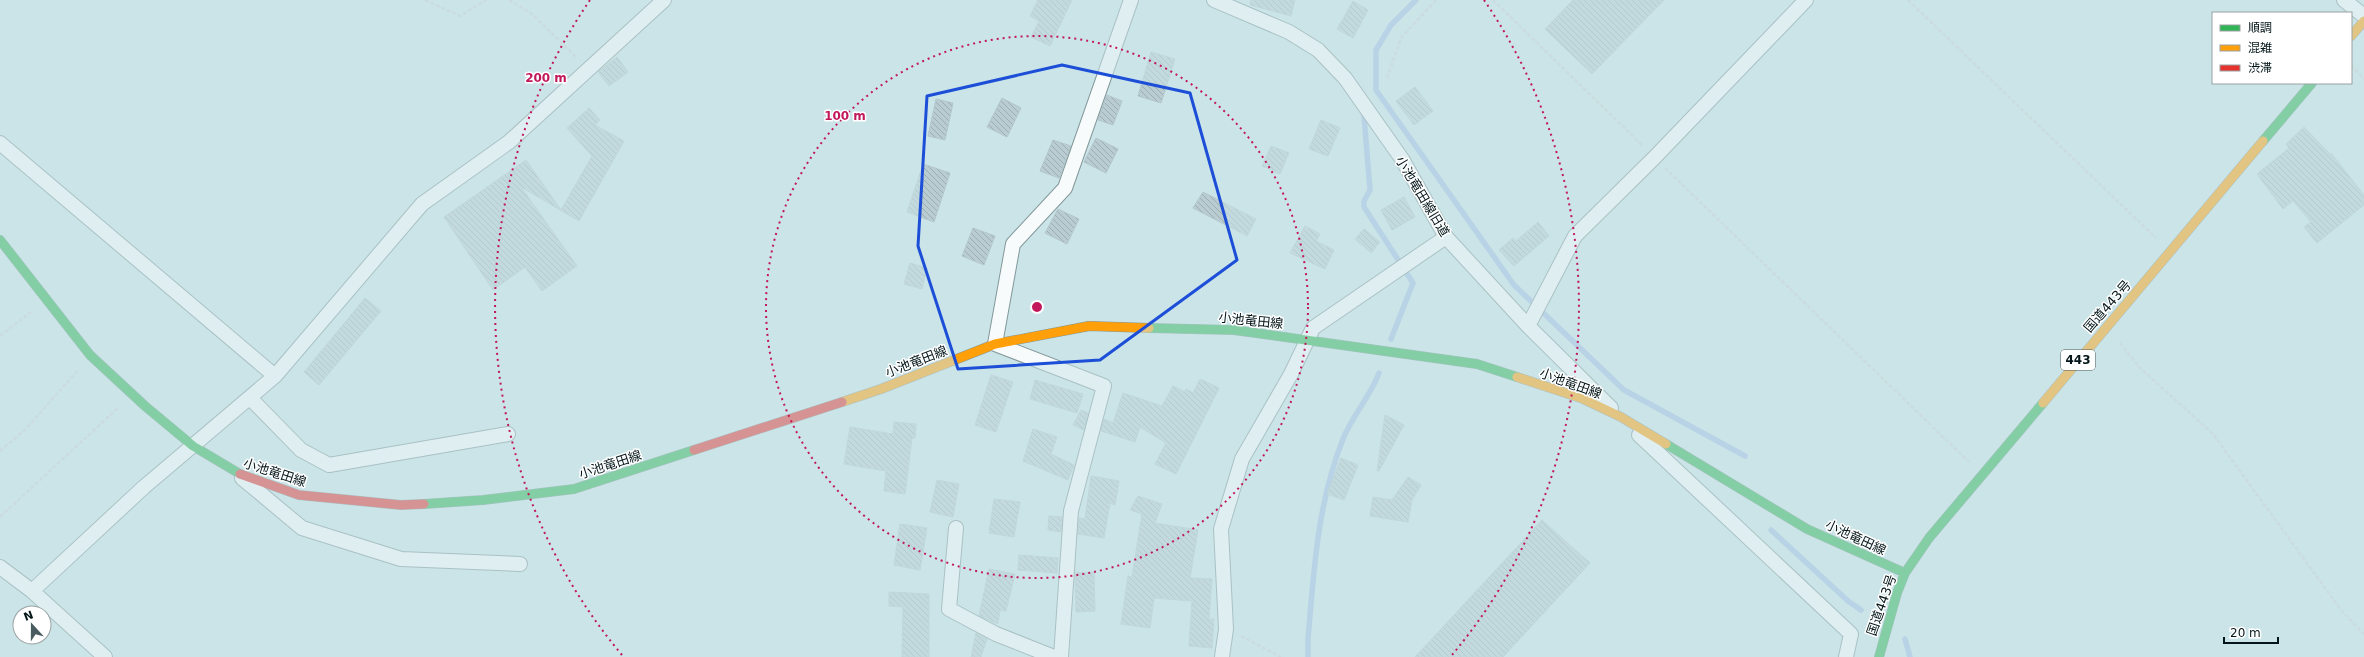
<svg xmlns="http://www.w3.org/2000/svg" width="2364" height="657" font-family="'DejaVu Sans','Noto Sans JP',sans-serif">
<style>
.lines{fill:none;stroke-linecap:round;stroke-linejoin:round}
.stream{stroke:#a5bee4;stroke-width:5.5}
.building{fill:url(#building-back-hatch);stroke:#b3c7cc}
.street-casing{stroke:#83989a;stroke-width:16}
.fast-casing{stroke:#83989a;stroke-width:10}
.slow-casing{stroke:#83989a;stroke-width:10}
.jam-casing{stroke:#83989a;stroke-width:10}
.path{stroke:#cbd3d4;stroke-width:2.5;stroke-dasharray:4 2;stroke-linecap:butt}
.street{stroke:#f7fbfc;stroke-width:14}
.fast{stroke:#30b455;stroke-width:9}
.slow{stroke:#ff9f0a;stroke-width:9}
.jam{stroke:#e5322d;stroke-width:9}
.marked{fill:none;stroke:#1d4ed8;stroke-width:3;stroke-linejoin:round}
.ring{fill:none;stroke:#c2185b;stroke-width:2;stroke-dasharray:2 4}
.labels{text-anchor:middle;stroke-width:3;stroke-linejoin:round;paint-order:stroke}
.shield{fill:#fff;stroke:#4f5b5d;stroke-width:1}
.shield-label{font-size:12px;font-weight:bold;fill:#031518}
.street-label{font-size:13px;fill:#031518;stroke:#fff}
.centre{fill:#c2185b;stroke:#fff;stroke-width:2}
.ring-label{font-size:12px;text-anchor:middle;font-weight:bold;fill:#c2185b;stroke:#fff;stroke-width:3;stroke-linejoin:round;paint-order:stroke}
</style>
<defs>
<pattern id="building-back-hatch" width="6" height="6" patternUnits="userSpaceOnUse"><rect width="6" height="6" fill="#b8ccd1"/><path d="M-1 5l2 2M0 0l6 6M5-1l2 2" fill="none" stroke="#9daeb3"/></pattern>
</defs>
<rect width="100%" height="100%" fill="#cae4e8"/>
<g class="lines">
<!-- stream -->
<path class="stream" d="M 1416,0 L 1391,25 L 1376,50 L 1376,90 L 1514,285 L 1624,390 L 1745,456
M 1364,116 L 1370,190 L 1364,201 L 1364,207 L 1413,283 L 1391,339
M 1771,530 L 1848,601 L 1861,610
M 1905,639 L 1910,657
M 1308,657 L 1308,639 C 1314,570 1317,505 1343,439 C 1352,416 1370,397 1379,373"/>
</g>
<!-- building -->
<path class="building" d="M 1038,0 L 1072,0 L 1050,46 L 1031,37 L 1039,21 L 1030,16 Z
M 1251,0 L 1295,0 L 1291,16 L 1250,5 Z
M 1573,0 L 1664,0 L 1592,74 L 1545,29 Z
M 1353,1 L 1368,10 L 1353,38 L 1337,29 Z
M 1151,52 L 1175,59 L 1161,103 L 1138,96 Z
M 617,57 L 628,72 L 609,86 L 598,72 Z
M 1415,87 L 1433,111 L 1414,125 L 1396,101 Z
M 1107,95 L 1122,101 L 1113,125 L 1098,120 Z
M 1002,98 L 1021,108 L 1007,137 L 987,127 Z
M 936,99 L 953,103 L 945,140 L 928,136 Z
M 589,108 L 600,120 L 595,125 L 624,141 L 579,221 L 521,187 L 577,266 L 542,291 L 525,267 L 493,290 L 444,217 L 526,160 L 561,210 L 592,156 L 567,128 Z
M 1321,120 L 1340,128 L 1328,156 L 1309,149 Z
M 2304,127 L 2330,154 L 2331,153 L 2364,195 L 2364,205 L 2317,243 L 2304,227 L 2311,222 L 2293,201 L 2283,209 L 2257,174 L 2289,148 L 2286,144 Z
M 1096,138 L 1118,149 L 1106,173 L 1084,162 Z
M 1053,140 L 1071,146 L 1059,178 L 1040,171 Z
M 1271,146 L 1289,153 L 1280,174 L 1262,166 Z
M 923,164 L 950,173 L 934,222 L 907,212 Z
M 1203,192 L 1256,219 L 1247,236 L 1193,208 Z
M 1404,197 L 1415,217 L 1392,230 L 1381,210 Z
M 1058,209 L 1079,219 L 1067,244 L 1045,233 Z
M 1538,222 L 1549,236 L 1514,266 L 1499,250 L 1513,238 L 1516,241 Z
M 1305,226 L 1320,234 L 1316,241 L 1334,250 L 1325,269 L 1290,253 Z
M 973,228 L 995,236 L 984,265 L 962,256 Z
M 1364,229 L 1380,242 L 1371,253 L 1355,239 Z
M 910,263 L 927,268 L 922,289 L 904,284 Z
M 365,298 L 381,311 L 319,385 L 304,372 Z
M 991,375 L 1013,382 L 996,432 L 975,425 Z
M 1200,379 L 1219,388 L 1176,474 L 1155,464 L 1166,443 L 1140,427 L 1135,442 L 1101,431 L 1104,419 L 1113,423 L 1123,393 L 1162,406 L 1173,386 L 1185,392 L 1186,389 L 1193,393 Z
M 1035,380 L 1083,394 L 1077,413 L 1030,399 Z
M 1081,410 L 1088,413 L 1084,430 L 1073,425 Z
M 1385,415 L 1404,425 L 1379,471 L 1377,471 Z
M 894,422 L 916,424 L 915,438 L 912,438 L 905,494 L 884,491 L 886,471 L 844,464 L 850,427 L 893,434 Z
M 1033,429 L 1057,437 L 1051,454 L 1074,465 L 1068,480 L 1023,461 Z
M 1341,458 L 1358,465 L 1344,500 L 1327,494 Z
M 1091,476 L 1119,481 L 1115,505 L 1110,503 L 1104,538 L 1078,534 L 1079,518 L 1085,519 Z
M 1408,477 L 1421,485 L 1412,500 L 1408,522 L 1370,516 L 1373,497 L 1392,500 Z
M 937,480 L 959,484 L 953,517 L 930,512 Z
M 1138,496 L 1162,504 L 1155,523 L 1198,530 L 1190,578 L 1212,579 L 1209,619 L 1214,619 L 1212,648 L 1189,646 L 1192,601 L 1154,598 L 1150,628 L 1121,624 L 1128,576 L 1132,577 L 1142,514 L 1130,510 Z
M 994,499 L 1020,502 L 1014,537 L 989,533 Z
M 1049,516 L 1062,517 L 1061,532 L 1048,530 Z
M 1542,520 L 1590,563 L 1503,657 L 1415,657 Z
M 900,524 L 927,528 L 920,570 L 894,565 Z
M 1019,555 L 1058,558 L 1057,573 L 1018,570 Z
M 989,569 L 1015,574 L 1006,611 L 1000,610 L 998,624 L 979,616 Z
M 1094,572 L 1095,611 L 1076,612 L 1075,573 Z
M 889,592 L 929,594 L 929,657 L 902,657 L 903,607 L 889,606 Z
M 976,633 L 987,639 L 981,657 L 971,657 Z"/>
<g class="lines">
<defs>
<path id="street" d="M 1214,0 L 1289,32 L 1318,50 L 1345,78 L 1402,159 L 1446,237 L 1528,326 L 1611,408
M 2344,0 L 2364,16
M 0,143 L 275,376
M 1528,326 L 1575,236 L 1654,158 L 1806,0
M 250,398 L 301,450 L 329,465 L 508,434
M 1639,435 L 1851,634 L 1846,657
M 242,478 L 302,528 L 401,559 L 520,564
M 956,528 L 949,609 L 996,634 L 1054,657
M 0,567 L 32,591 L 105,657
M 32,591 L 144,487 L 275,376 L 422,204 L 509,142 L 664,0
M 1061,657 L 1071,511 L 1104,386 L 995,344 L 1013,244 L 1065,188 L 1131,0
M 1222,657 L 1226,629 L 1221,529 L 1242,459 L 1291,374 L 1313,328 L 1446,237"/>
<path id="fast" d="M 2263,141 L 2312,83
M 0,240 L 90,355 L 145,406 L 193,446 L 240,474
M 1149,328 L 1234,330 L 1477,364 L 1517,377
M 1666,444 L 1807,529 L 1905,573
M 424,504 L 483,500 L 574,489 L 694,450
M 1879,657 L 1897,593 L 1905,573 L 1929,538 L 2043,403"/>
<path id="slow" d="M 2351,36 L 2364,21
M 1517,377 L 1581,398 L 1621,417 L 1666,444
M 842,402 L 881,389 L 995,344 L 1089,326 L 1149,328
M 2043,403 L 2263,141"/>
<path id="jam" d="M 694,450 L 842,402
M 240,474 L 299,495 L 401,505 L 424,504"/>
</defs>
<!-- street casing -->
<use href="#street" class="street-casing"/>
<!-- fast casing -->
<use href="#fast" class="fast-casing"/>
<!-- slow casing -->
<use href="#slow" class="slow-casing"/>
<!-- jam casing -->
<use href="#jam" class="jam-casing"/>
<!-- path -->
<path class="path" d="M 425,0 L 460,16 L 486,0
M 509,0 L 532,14 L 577,58
M 1493,0 L 1643,146
M 1908,0 L 2156,238
M 2351,65 L 2364,79
M 1387,78 L 1401,38 L 1436,0
M 1665,168 L 1969,462
M 0,336 L 31,312
M 2120,343 L 2139,367 L 2213,434 L 2341,610 L 2364,634
M 0,451 L 25,430 L 79,369
M 0,517 L 119,407
M 1241,636 L 1281,657"/>
<!-- street -->
<use href="#street" class="street"/>
<!-- fast -->
<use href="#fast" class="fast"/>
<!-- slow -->
<use href="#slow" class="slow"/>
<!-- jam -->
<use href="#jam" class="jam"/>
</g>
<!-- marked area -->
<path d="M0 0H2364V657H0ZM 1062,65 L 1190,93 L 1237,260 L 1100,360 L 958,369 L 918,246 L 927,96 Z" fill="#cae4e8" fill-opacity=".55" fill-rule="evenodd"/>
<path class="marked" d="M 1062,65 L 1190,93 L 1237,260 L 1100,360 L 958,369 L 918,246 L 927,96 Z"/>
<!-- distance rings -->
<g class="ring">
<circle cx="1037" cy="307" r="271"/>
<path d="M622 655A542 542 0 0 1 590 0M1484 0A542 542 0 0 1 1452 655"/>
</g>
<g class="labels">
<!-- shield labels -->
<rect class="shield" x="2061" y="350" width="34" height="20" rx="3"/>
<g class="shield-label">
<text x="2078" y="364">443</text>
</g>
<!-- street labels -->
<g class="street-label">
<text transform="translate(1423 196) rotate(59)" y="5">小池竜田線旧道</text>
<text transform="translate(2107 306) rotate(-49)" y="5">国道443号</text>
<text transform="translate(1251 320) rotate(6)" y="5">小池竜田線</text>
<text transform="translate(916 361) rotate(-21)" y="5">小池竜田線</text>
<text transform="translate(1571 383) rotate(20)" y="5">小池竜田線</text>
<text transform="translate(610 464) rotate(-18)" y="5">小池竜田線</text>
<text transform="translate(275 472) rotate(18)" y="5">小池竜田線</text>
<text transform="translate(1856 537) rotate(25)" y="5">小池竜田線</text>
<text transform="translate(1881 605) rotate(-71)" y="5">国道443号</text>
</g>
</g>
<circle cx="1037" cy="307" r="6" class="centre"/>
<g class="ring-label">
<text x="546" y="82">200 m</text>
<text x="845" y="120">100 m</text>
</g>
<!-- legend -->
<rect x="2212" y="12" width="140" height="72" fill="#ffffff" stroke="#9aa1a3"/>
<rect x="2220" y="25" width="20" height="6" fill="#30b455" stroke="#9aa1a3"/>
<text x="2248" y="32" font-size="12" fill="#031518">順調</text>
<rect x="2220" y="45" width="20" height="6" fill="#ff9f0a" stroke="#9aa1a3"/>
<text x="2248" y="52" font-size="12" fill="#031518">混雑</text>
<rect x="2220" y="65" width="20" height="6" fill="#e5322d" stroke="#9aa1a3"/>
<text x="2248" y="72" font-size="12" fill="#031518">渋滞</text>
<!-- north arrow -->
<g transform="translate(32 625) rotate(339)"><circle r="19" fill="#ffffff" stroke="#9aa1a3"/>
<path d="M0-3L7 15L0 10L-7 15Z" fill="#495d61"/>
<text y="-6" font-size="11" font-weight="bold" text-anchor="middle" fill="#031518">N</text>
</g>
<!-- scale -->
<path d="M2224 637v6h54v-6" fill="none" stroke="#031518" stroke-width="2"/>
<text x="2230" y="637" font-size="12" fill="#031518" stroke="#ffffff" stroke-width="3" paint-order="stroke">20 m</text>
</svg>
